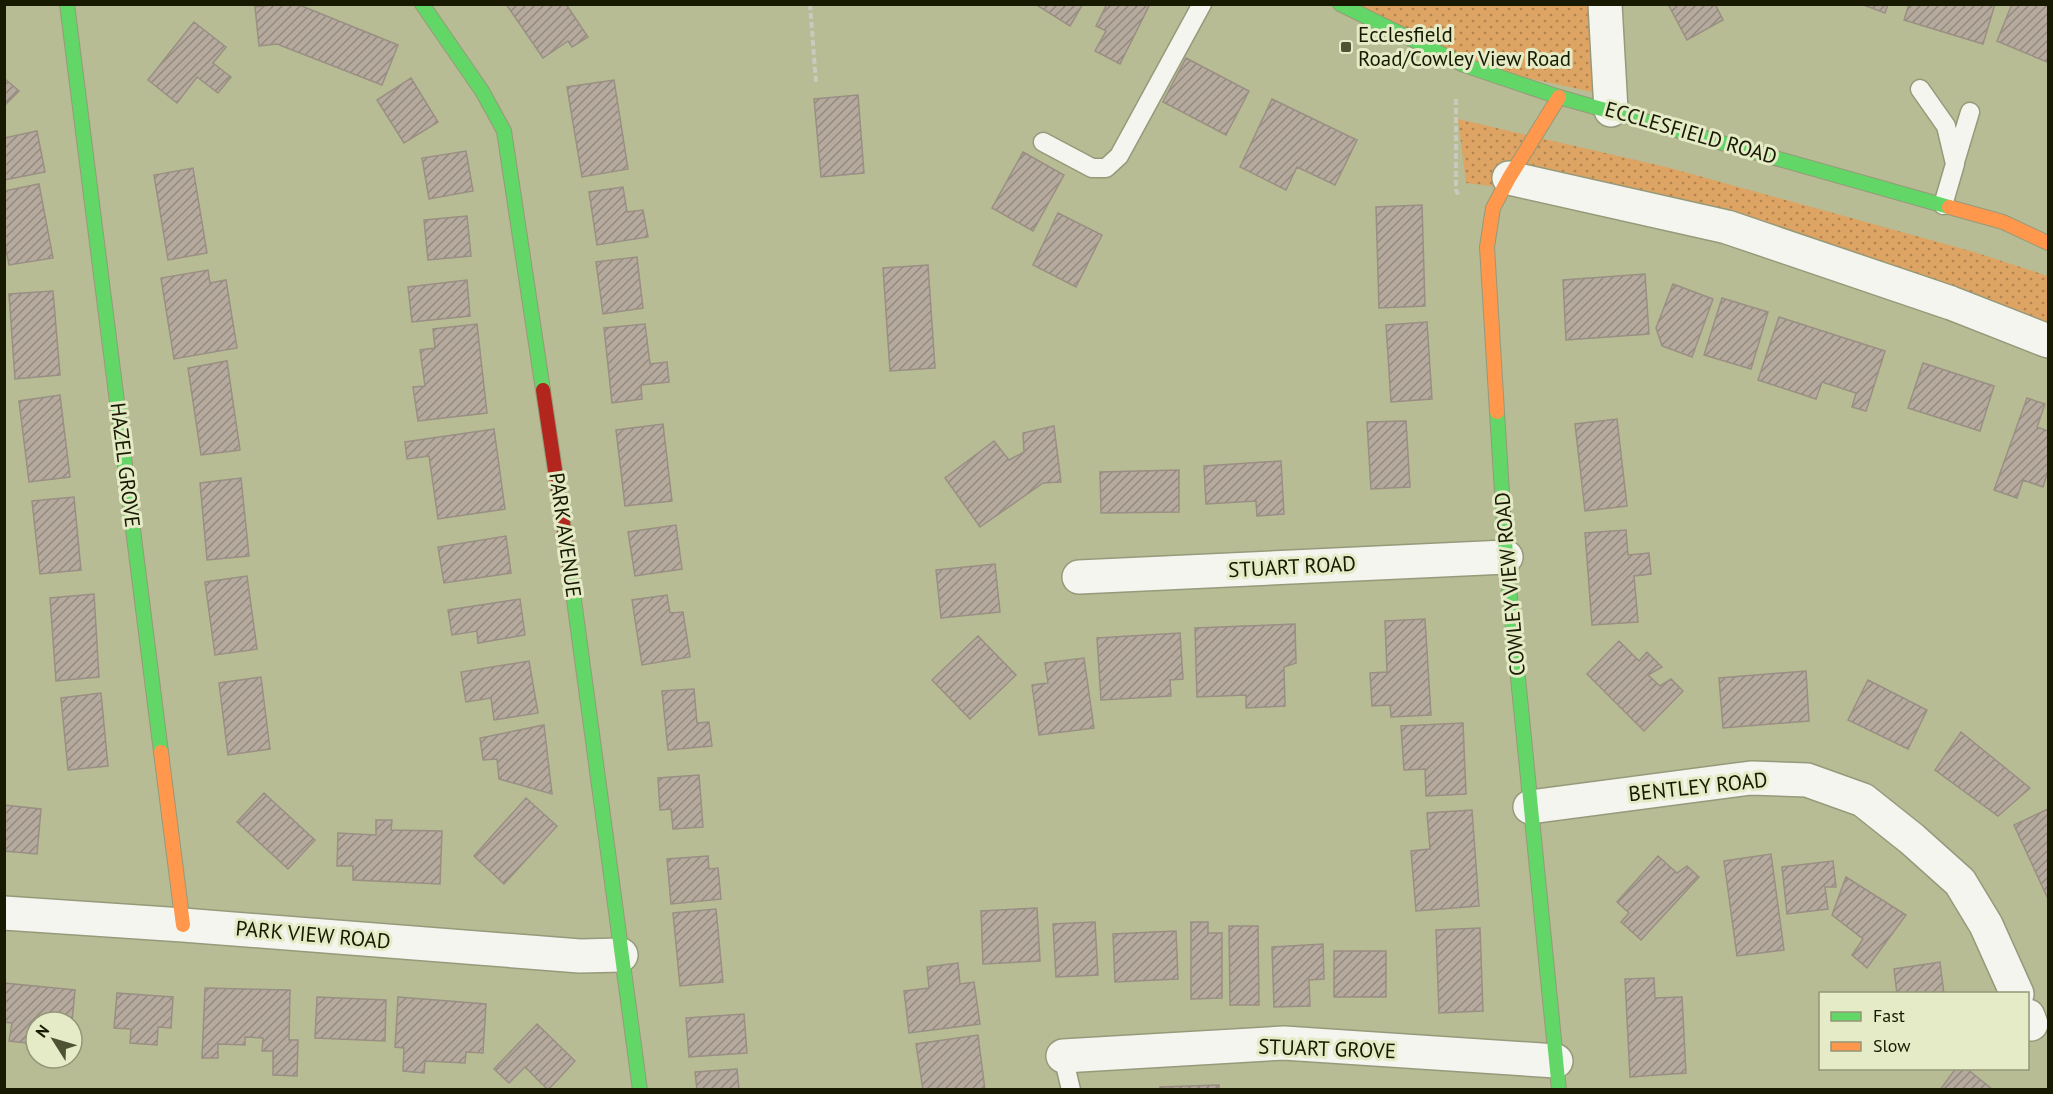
<svg xmlns="http://www.w3.org/2000/svg" width="2053" height="1094" font-family="'PT Sans',sans-serif">
<style>
.grass{fill:url(#grass-dots)}
.building{fill:url(#building-hatch);stroke:#9a8f83;stroke-width:1.5}
.lines{fill:none;stroke-linecap:round;stroke-linejoin:round}
.lane-casing{stroke:#969a7a;stroke-width:21}
.street-casing{stroke:#969a7a;stroke-width:36}
.fast-casing{stroke:#969a7a;stroke-width:16}
.slow-casing{stroke:#969a7a;stroke-width:16}
.jam-casing{stroke:#969a7a;stroke-width:16}
.path{stroke:#c8cabd;stroke-width:4;stroke-dasharray:6 3;stroke-linecap:butt}
.lane{stroke:#f4f5ef;stroke-width:18}
.street{stroke:#f4f5ef;stroke-width:33}
.fast{stroke:#63d668;stroke-width:14}
.slow{stroke:#ff974d;stroke-width:14}
.jam{stroke:#b3261e;stroke-width:14}
.poi-dot{fill:#4f5334;stroke:#e5ebc6;stroke-width:2}
.labels{text-anchor:middle;stroke-width:6;stroke-linejoin:round;paint-order:stroke}
.poi-label{font-size:21px;fill:#171a00;stroke:#e5ebc6;text-anchor:start}
.street-label{font-size:21px;fill:#171a00;stroke:#e5ebc6}
</style>
<defs>
<pattern id="grass-dots" width="8" height="8" patternUnits="userSpaceOnUse" patternTransform="scale(1.5)"><rect width="8" height="8" fill="#dda464"/><path d="M2 2h.1M6 6h.1" fill="none" stroke="#b28550" stroke-width="1.8" stroke-linecap="round"/></pattern>
<pattern id="building-hatch" width="6" height="6" patternUnits="userSpaceOnUse" patternTransform="scale(1.5)"><rect width="6" height="6" fill="#b6aa9e"/><path d="M-1 1l2-2M0 6l6-6M5 7l2-2" fill="none" stroke="#938a7e"/></pattern>
</defs>
<rect width="100%" height="100%" fill="#b7bc95"/>
<!-- grass -->
<path class="grass" d="M 1356,5 L 1589,5 L 1592,92 L 1490,70 Z
M 1458,119 L 1670,168 L 1974,252 L 2048,276 L 2048,327 L 1725,214 L 1466,183 Z"/>
<!-- building -->
<path class="building" d="M 278,4 L 297,4 L 398,45 L 382,85 L 277,44 L 259,46 L 255,7 Z
M 506,4 L 566,4 L 588,37 L 572,47 L 568,41 L 543,58 Z
M 1035,4 L 1083,4 L 1070,26 Z
M 1107,4 L 1150,4 L 1120,64 L 1095,51 L 1106,31 L 1096,26 Z
M 1668,4 L 1715,4 L 1723,20 L 1687,40 Z
M 1861,4 L 1888,4 L 1885,13 Z
M 1909,4 L 1995,4 L 1983,44 L 1904,20 Z
M 2012,4 L 2048,4 L 2048,57 L 2047,62 L 1997,41 Z
M 194,22 L 226,47 L 213,63 L 231,77 L 218,93 L 197,77 L 177,103 L 148,80 Z
M 1186,58 L 1249,91 L 1226,135 L 1163,102 Z
M 4,78 L 19,91 L 4,106 Z
M 411,78 L 438,122 L 404,143 L 377,100 Z
M 614,80 L 628,169 L 582,177 L 567,87 Z
M 858,95 L 864,173 L 821,177 L 814,99 Z
M 1272,99 L 1357,140 L 1335,185 L 1297,167 L 1286,190 L 1240,167 Z
M 37,131 L 45,172 L 4,180 L 4,138 Z
M 466,151 L 473,191 L 429,199 L 422,158 Z
M 1023,152 L 1064,175 L 1033,231 L 992,208 Z
M 193,168 L 207,253 L 168,260 L 154,175 Z
M 39,184 L 53,258 L 9,265 L 4,239 L 4,191 Z
M 623,187 L 627,212 L 643,210 L 648,237 L 597,245 L 589,192 Z
M 1422,205 L 1425,306 L 1379,308 L 1376,207 Z
M 1058,213 L 1102,235 L 1076,287 L 1033,265 Z
M 467,216 L 471,256 L 428,260 L 424,220 Z
M 637,257 L 643,308 L 603,314 L 596,262 Z
M 928,265 L 935,368 L 890,371 L 883,268 Z
M 208,270 L 210,283 L 226,280 L 237,348 L 174,359 L 161,278 Z
M 1645,274 L 1649,334 L 1566,340 L 1563,280 Z
M 467,280 L 470,316 L 412,322 L 408,287 Z
M 1673,284 L 1713,299 L 1692,357 L 1662,346 L 1656,328 Z
M 53,291 L 60,375 L 15,379 L 9,294 Z
M 1722,298 L 1768,312 L 1751,369 L 1704,355 Z
M 1779,317 L 1885,351 L 1866,411 L 1852,407 L 1856,393 L 1822,382 L 1816,399 L 1758,380 Z
M 1427,322 L 1432,399 L 1391,402 L 1386,325 Z
M 477,324 L 487,413 L 418,421 L 413,387 L 425,386 L 420,350 L 435,348 L 433,329 Z
M 645,324 L 650,364 L 667,362 L 669,382 L 641,385 L 642,399 L 612,403 L 604,328 Z
M 227,361 L 240,450 L 201,455 L 188,368 Z
M 1923,363 L 1994,386 L 1980,431 L 1908,408 Z
M 60,395 L 70,477 L 29,482 L 19,401 Z
M 2027,398 L 2045,404 L 2037,427 L 2048,431 L 2048,471 L 2043,487 L 2023,480 L 2017,498 L 1994,490 Z
M 1617,419 L 1627,506 L 1585,511 L 1575,424 Z
M 1406,421 L 1410,487 L 1371,489 L 1367,422 Z
M 663,424 L 672,501 L 625,506 L 616,430 Z
M 1054,426 L 1061,482 L 1043,483 L 980,527 L 945,478 L 994,441 L 1009,460 L 1024,452 L 1023,433 Z
M 494,429 L 505,509 L 438,519 L 429,456 L 407,459 L 405,442 Z
M 1281,461 L 1284,514 L 1257,516 L 1256,501 L 1206,504 L 1204,466 Z
M 1179,470 L 1179,512 L 1101,513 L 1100,472 Z
M 241,478 L 249,556 L 207,560 L 200,483 Z
M 74,497 L 81,570 L 40,574 L 32,501 Z
M 676,525 L 682,569 L 635,576 L 628,532 Z
M 1626,530 L 1628,555 L 1649,553 L 1651,574 L 1634,576 L 1638,622 L 1592,625 L 1585,533 Z
M 506,536 L 511,573 L 444,583 L 438,547 Z
M 995,564 L 1000,612 L 941,618 L 936,570 Z
M 247,576 L 257,649 L 215,655 L 205,582 Z
M 94,594 L 99,677 L 56,681 L 50,598 Z
M 667,595 L 670,613 L 683,612 L 690,657 L 642,665 L 632,600 Z
M 520,599 L 525,635 L 478,643 L 477,631 L 452,635 L 448,610 Z
M 1425,619 L 1431,715 L 1391,717 L 1390,705 L 1372,706 L 1370,673 L 1387,672 L 1385,621 Z
M 1295,624 L 1296,663 L 1284,667 L 1285,706 L 1246,708 L 1246,695 L 1197,697 L 1195,628 Z
M 1180,633 L 1183,679 L 1170,680 L 1171,696 L 1101,700 L 1097,638 Z
M 978,636 L 1016,675 L 970,719 L 932,680 Z
M 1619,641 L 1639,661 L 1647,652 L 1662,667 L 1648,675 L 1660,686 L 1671,679 L 1683,691 L 1644,731 L 1587,674 Z
M 1084,658 L 1094,728 L 1039,735 L 1032,685 L 1048,683 L 1045,663 Z
M 529,661 L 538,713 L 494,720 L 491,698 L 466,702 L 461,672 Z
M 1806,671 L 1809,721 L 1723,728 L 1719,678 Z
M 261,677 L 270,749 L 228,755 L 219,683 Z
M 1868,680 L 1927,710 L 1908,749 L 1848,720 Z
M 694,689 L 697,723 L 709,722 L 712,746 L 668,750 L 662,691 Z
M 101,693 L 108,766 L 68,770 L 61,698 Z
M 1463,723 L 1466,794 L 1426,796 L 1425,769 L 1404,770 L 1401,726 Z
M 544,725 L 552,794 L 499,779 L 497,759 L 483,760 L 480,738 Z
M 1961,732 L 2030,788 L 1998,816 L 1935,770 Z
M 699,775 L 703,827 L 673,829 L 671,809 L 660,810 L 658,778 Z
M 264,793 L 315,840 L 288,869 L 237,822 Z
M 526,798 L 557,826 L 504,884 L 474,856 Z
M 4,805 L 41,809 L 37,854 L 4,851 Z
M 2048,809 L 2048,899 L 2014,825 Z
M 1472,810 L 1479,906 L 1416,911 L 1411,851 L 1430,849 L 1427,813 Z
M 376,820 L 392,820 L 391,830 L 442,831 L 440,884 L 353,880 L 353,866 L 337,866 L 338,833 L 376,835 Z
M 1771,854 L 1784,950 L 1737,956 L 1724,861 Z
M 708,856 L 709,869 L 718,868 L 721,899 L 671,904 L 667,859 Z
M 1658,856 L 1677,873 L 1687,866 L 1699,877 L 1641,940 L 1621,922 L 1629,913 L 1617,902 Z
M 1833,861 L 1836,887 L 1825,887 L 1828,909 L 1787,914 L 1782,867 Z
M 1846,877 L 1906,915 L 1867,968 L 1852,955 L 1863,939 L 1832,915 Z
M 1037,908 L 1040,961 L 983,964 L 981,911 Z
M 716,909 L 723,982 L 680,986 L 673,913 Z
M 1095,922 L 1098,975 L 1056,977 L 1053,924 Z
M 1191,922 L 1208,922 L 1208,933 L 1222,933 L 1222,998 L 1191,999 Z
M 1229,926 L 1258,926 L 1259,1005 L 1230,1005 Z
M 1480,928 L 1483,1011 L 1439,1013 L 1436,930 Z
M 1176,931 L 1178,979 L 1115,982 L 1113,934 Z
M 1323,944 L 1324,979 L 1309,980 L 1310,1006 L 1274,1007 L 1272,947 Z
M 1334,951 L 1386,951 L 1386,997 L 1334,997 Z
M 1940,962 L 1944,994 L 1897,994 L 1894,969 Z
M 958,963 L 960,984 L 974,982 L 980,1024 L 909,1033 L 904,991 L 929,988 L 927,967 Z
M 1654,978 L 1655,998 L 1682,997 L 1686,1073 L 1630,1077 L 1625,979 Z
M 4,983 L 75,990 L 72,1022 L 36,1022 L 36,1044 L 9,1041 L 12,1023 L 4,1022 Z
M 205,988 L 290,990 L 289,1040 L 298,1040 L 297,1076 L 273,1075 L 273,1051 L 262,1051 L 263,1038 L 245,1037 L 245,1045 L 218,1044 L 218,1058 L 202,1058 Z
M 117,993 L 173,997 L 171,1028 L 158,1027 L 157,1045 L 130,1043 L 131,1029 L 114,1028 Z
M 317,997 L 386,1000 L 385,1041 L 315,1038 Z
M 398,997 L 486,1004 L 483,1053 L 466,1052 L 465,1063 L 425,1061 L 424,1073 L 403,1071 L 404,1048 L 395,1047 Z
M 744,1014 L 747,1053 L 689,1057 L 686,1018 Z
M 537,1024 L 575,1061 L 548,1090 L 525,1067 L 509,1083 L 494,1069 Z
M 978,1035 L 985,1090 L 923,1090 L 916,1044 Z
M 1956,1068 L 1966,1068 L 1993,1090 L 1940,1090 Z
M 737,1069 L 739,1090 L 697,1090 L 695,1072 Z
M 1219,1085 L 1219,1090 L 1160,1090 L 1160,1087 Z"/>
<g class="lines">
<defs>
<path id="lane" d="M 1920,89 L 1946,126 L 1955,164 L 1943,205
M 1043,142 L 1092,168 L 1106,168 L 1119,156 L 1202,4
M 1955,162 L 1970,112
M 1063,1056 L 1071,1090"/>
<path id="street" d="M 1605,4 L 1611,110
M 1509,178 L 1727,227 L 1951,303 L 2048,341
M 1079,577 L 1506,557
M 1530,807 L 1751,778 L 1807,780 L 1863,800 L 1912,839 L 1960,882 L 1986,925 L 2017,994
M 4,913 L 183,925 L 580,956 L 621,955
M 2028,1016 L 2031,1024
M 1063,1056 L 1284,1043 L 1556,1061"/>
<path id="fast" d="M 67,4 L 161,752
M 422,4 L 482,91 L 504,131 L 543,390
M 1340,4 L 1464,65 L 1559,97 L 1949,207
M 1497,412 L 1506,557 L 1559,1090
M 570,570 L 640,1090"/>
<path id="slow" d="M 1949,207 L 2003,222 L 2048,243
M 1497,412 L 1487,247 L 1493,208 L 1509,178 L 1559,97
M 161,752 L 183,925"/>
<path id="jam" d="M 543,390 L 570,570"/>
</defs>
<!-- lane casing -->
<use href="#lane" class="lane-casing"/>
<!-- street casing -->
<use href="#street" class="street-casing"/>
<!-- fast casing -->
<use href="#fast" class="fast-casing"/>
<!-- slow casing -->
<use href="#slow" class="slow-casing"/>
<!-- jam casing -->
<use href="#jam" class="jam-casing"/>
<!-- path -->
<path class="path" d="M 810,4 L 816,82
M 1456,99 L 1456,190 L 1459,196"/>
<!-- lane -->
<use href="#lane" class="lane"/>
<!-- street -->
<use href="#street" class="street"/>
<!-- fast -->
<use href="#fast" class="fast"/>
<!-- slow -->
<use href="#slow" class="slow"/>
<!-- jam -->
<use href="#jam" class="jam"/>
</g>
<!-- markers -->
<rect class="poi-dot" x="1340" y="41" width="12" height="12" rx="3"/>
<g class="labels">
<!-- poi labels -->
<g class="poi-label">
<text x="1358" y="42">Ecclesfield<tspan x="1358" dy="24">Road/Cowley View Road</tspan></text>
</g>
<!-- street labels -->
<g class="street-label">
<text transform="translate(1691 133) rotate(16)" y="7">ECCLESFIELD ROAD</text>
<text transform="translate(125 465) rotate(83)" y="7">HAZEL GROVE</text>
<text transform="translate(565 535) rotate(82)" y="7">PARK AVENUE</text>
<text transform="translate(1292 567) rotate(-3)" y="7">STUART ROAD</text>
<text transform="translate(1510 584) rotate(-95)" y="7">COWLEY VIEW ROAD</text>
<text transform="translate(1698 787) rotate(-6)" y="7">BENTLEY ROAD</text>
<text transform="translate(313 935) rotate(5)" y="7">PARK VIEW ROAD</text>
<text transform="translate(1327 1049) rotate(2)" y="7">STUART GROVE</text>
</g>
</g>
<!-- border -->
<rect width="2053" height="1094" fill="none" stroke="#171a00" stroke-width="12"/>
<!-- legend -->
<rect x="1819" y="992" width="210" height="78" fill="#e5ebc6" stroke="#939777" stroke-width="1.5"/>
<rect x="1831" y="1012" width="30" height="9" fill="#63d668" stroke="#939777" stroke-width="1.5"/>
<text x="1873" y="1022" font-size="18" fill="#171a00">Fast</text>
<rect x="1831" y="1042" width="30" height="9" fill="#ff974d" stroke="#939777" stroke-width="1.5"/>
<text x="1873" y="1052" font-size="18" fill="#171a00">Slow</text>
<!-- north arrow -->
<g transform="translate(54 1040) rotate(307)"><circle r="28" fill="#e5ebc6" stroke="#939777" stroke-width="1.5"/>
<path d="M0-4.5L10 22L0 15L-10 22Z" fill="#4f5334"/>
<text y="-9" font-size="16" font-weight="bold" text-anchor="middle" fill="#171a00">N</text>
</g>
</svg>
